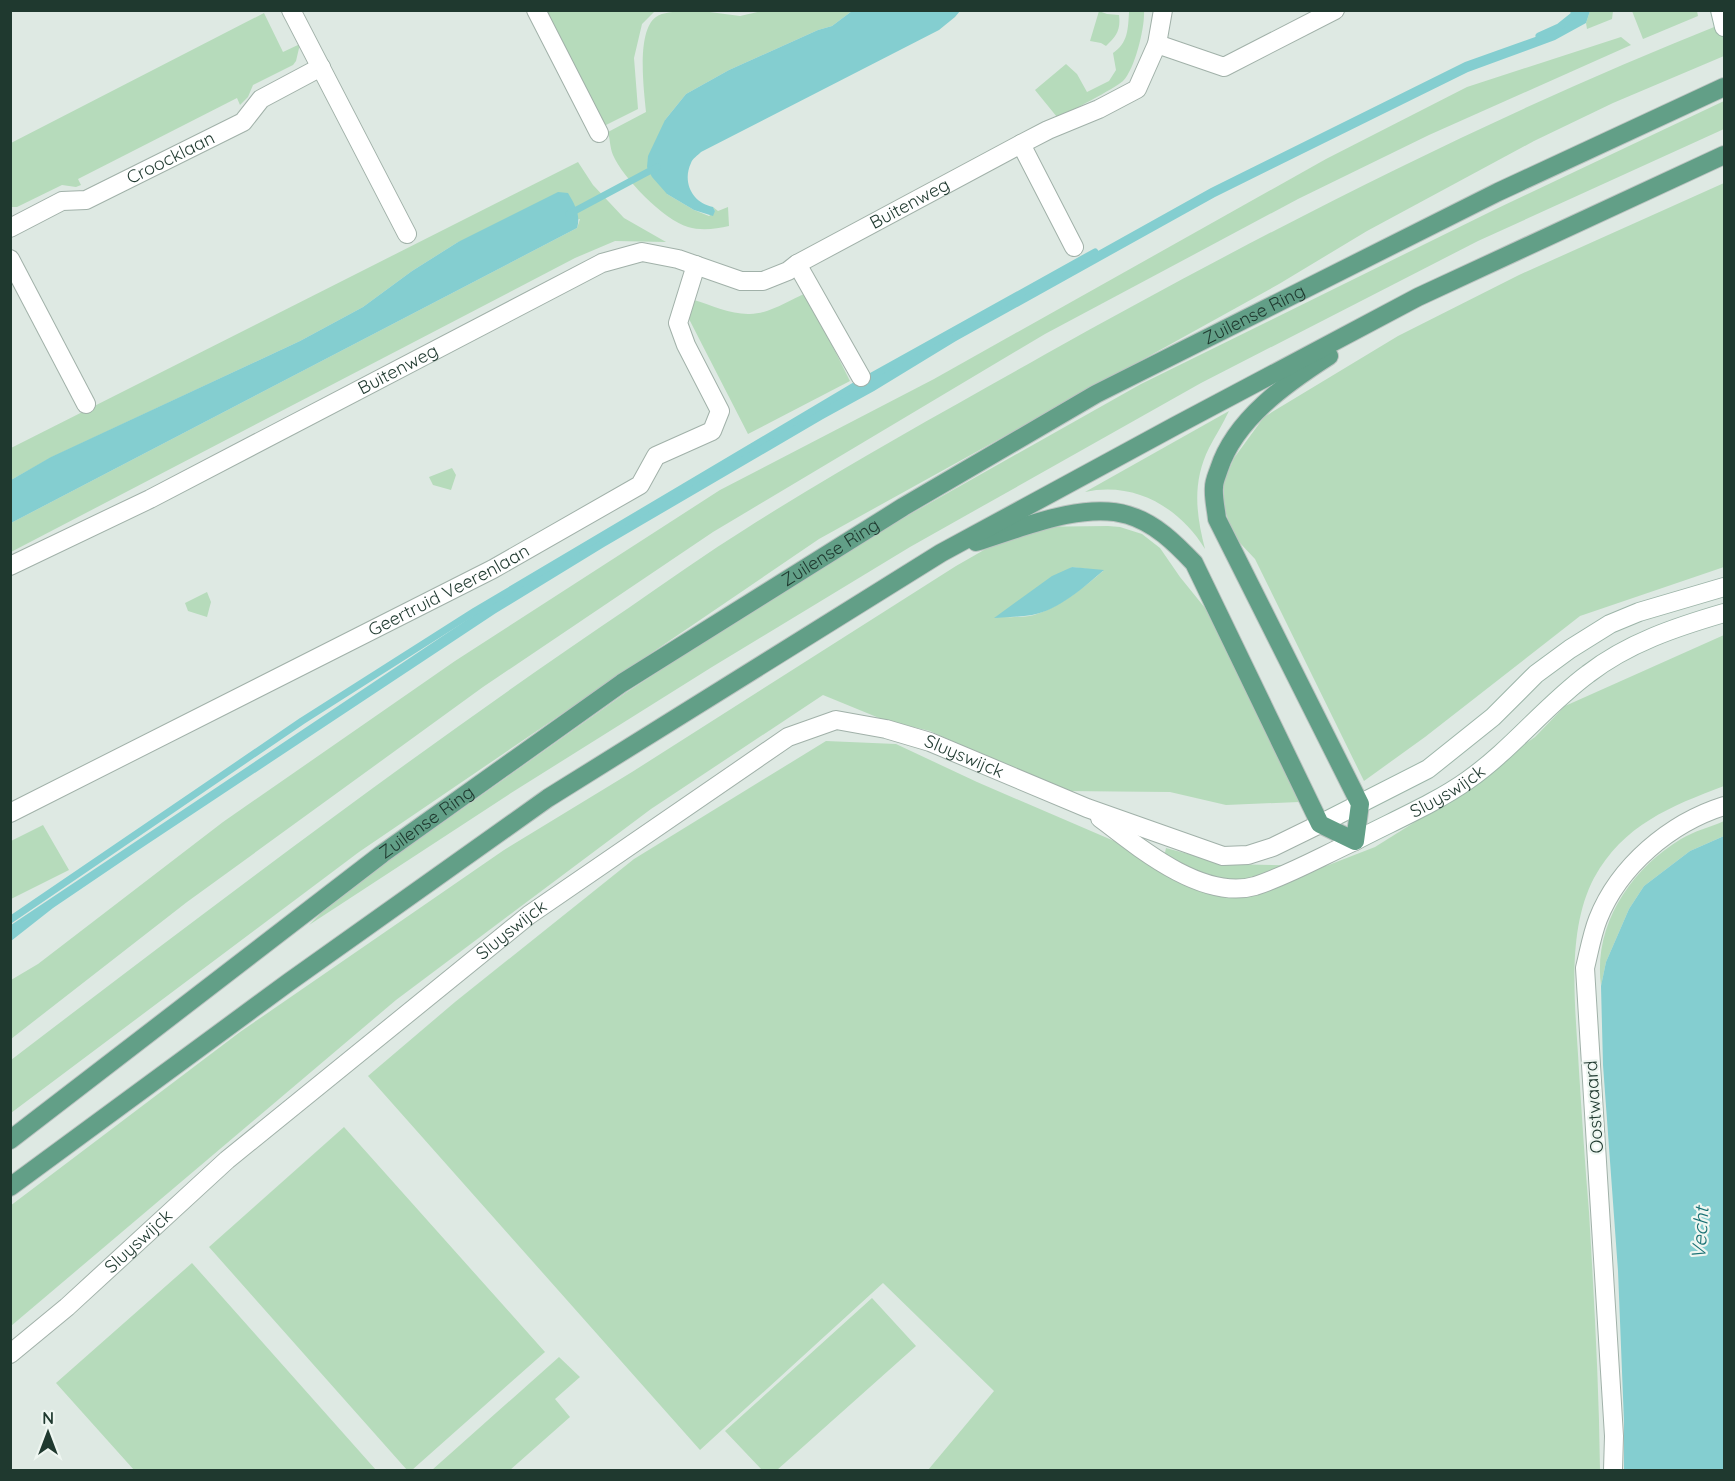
<svg xmlns="http://www.w3.org/2000/svg" width="1735" height="1481" font-family="Quicksand,sans-serif">
<style>
.green{fill:#b6dbbb;fill-rule:evenodd}
.water{fill:#84ced0}
.lines{fill:none;stroke-linecap:round;stroke-linejoin:round}
.stream{stroke:#84ced0;stroke-width:7}
.minor-casing{stroke:#a1b1a9;stroke-width:20}
.secondary-casing{stroke:#9db5a9;stroke-width:20}
.primary-casing{stroke:#bcc4c1;stroke-width:20}
.minor{stroke:#fff;stroke-width:18}
.secondary{stroke:#fff;stroke-width:18}
.primary{stroke:#629f87;stroke-width:18}
.labels{text-anchor:middle;stroke-width:4.5;stroke-linejoin:round;paint-order:stroke}
.street-label{font-size:18px;fill:#1f392f;stroke:#eef6f1}
.water-label{font-size:20px;font-style:italic;fill:#1a7174;stroke:#eef6f1}
</style>
<rect width="100%" height="100%" fill="#dee9e3"/>
<!-- green -->
<path class="green" d="M 576,10 L 655,11 L 642,24 L 634,58 L 638,109 L 604,126 L 546,11 L 571,11 L 572,12 Z
M 683,11 L 702,11 L 740,16 L 762,11 L 852,11 L 832,26 L 818,30 L 729,70 L 686,94 L 665,120 L 667,194 L 694,210 L 709,216 L 715,211 L 713,207 L 718,211 L 728,207 L 729,226 C 716,229 701,231 688,227 C 664,220 622,177 613,155 C 610,148 610,139 608,132 L 646,112 C 644,91 636,31 656,17 C 663,12 674,12 683,11 Z
M 1099,11 L 1107,14 L 1119,15 C 1121,30 1116,37 1106,46 L 1101,43 L 1090,41 Z
M 1131,11 L 1144,11 C 1145,27 1135,69 1123,81 C 1115,88 1067,114 1057,117 L 1035,90 L 1066,64 L 1077,74 L 1087,92 L 1109,81 L 1116,70 L 1113,53 C 1128,43 1128,29 1129,12 Z
M 1590,11 L 1613,11 L 1612,19 L 1587,29 L 1586,23 Z
M 1632,11 L 1697,11 L 1698,16 L 1643,39 Z
M 264,13 L 283,52 L 300,44 L 296,61 L 293,65 L 253,85 L 248,97 L 240,105 L 237,98 L 78,179 L 81,185 L 76,187 L 62,185 L 17,207 L 11,207 L 11,143 Z
M 1724,23 L 1724,56 L 1613,103 L 1534,141 L 1367,231 L 1279,284 L 819,539 L 359,852 L 11,1113 L 11,1060 C 214,905 418,750 630,607 C 669,580 707,553 747,528 C 844,466 945,411 1044,355 C 1264,232 1490,116 1724,23 Z
M 1621,37 L 1631,45 L 1429,135 L 1298,199 L 1045,334 L 713,532 L 483,687 L 187,902 L 11,1039 L 11,980 L 38,964 L 223,822 L 455,661 L 720,490 L 934,379 L 1326,159 L 1467,87 Z
M 1724,101 L 1724,129 L 1478,241 L 1201,383 L 910,547 L 712,667 L 511,793 L 309,925 L 322,912 L 390,860 L 627,692 L 836,556 L 1141,384 L 1496,209 Z
M 578,162 L 593,185 L 624,218 L 666,242 L 615,241 L 575,258 L 11,552 L 11,523 L 577,228 L 580,219 L 458,242 L 412,271 L 363,307 L 300,341 L 52,457 L 11,480 L 11,448 Z
M 1724,183 L 1724,567 L 1580,616 L 1425,737 L 1364,781 L 1255,559 L 1239,542 L 1229,522 L 1224,508 L 1224,482 L 1234,458 L 1264,417 L 1398,336 L 1519,275 Z
M 806,293 L 850,381 L 748,434 L 689,319 L 694,300 C 711,305 730,314 748,314 C 767,315 788,301 806,293 Z
M 1229,411 C 1223,424 1215,436 1209,448 C 1192,482 1196,514 1205,549 C 1180,508 1135,481 1085,492 Z
M 452,468 L 456,475 L 451,490 L 433,485 L 429,477 Z
M 1108,526 L 1120,527 L 1142,534 L 1160,548 L 1180,577 L 1218,624 L 1299,802 L 1226,805 L 1170,792 L 1063,791 L 930,731 L 884,720 L 823,695 L 651,809 L 396,1000 L 11,1326 L 10,1206 L 240,1032 L 504,850 L 632,772 L 956,566 L 1024,527 ZM 1072,567 L 1103,571 C 1083,588 1060,607 1034,615 C 1022,618 1008,617 996,617 Z
M 207,592 L 211,602 L 207,617 L 188,611 L 185,603 Z
M 1724,635 L 1724,786 C 1671,806 1623,825 1594,878 C 1565,933 1576,1011 1579,1071 C 1582,1118 1585,1165 1589,1212 C 1594,1298 1599,1384 1600,1470 L 928,1470 L 994,1391 L 883,1283 L 700,1450 L 368,1076 L 455,1002 L 634,859 L 826,741 L 896,744 L 977,782 L 1163,862 L 1166,848 L 1225,864 L 1326,866 L 1375,847 L 1423,817 L 1535,737 L 1565,706 Z
M 1724,821 L 1724,836 L 1690,851 L 1644,886 L 1629,909 L 1606,962 L 1601,986 C 1593,925 1630,870 1681,839 C 1694,831 1711,827 1724,821 Z
M 43,825 L 69,870 L 11,899 L 11,841 Z
M 344,1127 L 545,1352 L 412,1470 L 407,1470 L 209,1247 Z
M 192,1263 L 376,1470 L 134,1470 L 56,1383 Z
M 872,1298 L 916,1346 L 777,1470 L 762,1470 L 725,1431 Z
M 559,1357 L 580,1377 L 555,1399 L 570,1417 L 510,1470 L 432,1470 Z"/>
<!-- water -->
<path class="water" d="M 852,11 L 960,11 L 955,17 L 939,30 L 701,152 C 698,155 692,159 691,163 C 682,182 692,203 713,207 L 715,211 L 713,216 L 694,210 L 667,194 L 652,177 L 647,167 L 648,156 L 665,120 L 686,94 L 729,70 L 818,30 L 832,26 Z
M 1578,11 L 1590,11 L 1586,23 L 1555,40 L 1468,72 L 1215,197 L 956,341 L 874,391 L 823,419 L 604,547 L 496,613 L 140,849 L 53,908 L 11,941 L 11,925 L 489,605 L 599,538 L 951,333 L 1211,188 L 1465,62 L 1552,31 L 1572,18 Z
M 558,192 L 568,193 C 575,205 581,215 577,228 L 11,523 L 11,480 L 51,457 L 300,341 L 363,307 L 412,271 L 458,242 Z
M 1072,567 L 1104,570 C 1084,587 1059,610 1032,615 C 1020,617 1007,617 994,618 L 1052,576 Z
M 1724,836 L 1724,1470 L 1624,1470 L 1624,1422 L 1618,1271 L 1603,1065 L 1601,986 L 1606,962 L 1629,909 L 1644,886 L 1690,851 Z"/>
<g class="lines">
<!-- stream -->
<path class="stream" d="M 1539,36 L 1559,27 L 1574,15 L 1574,10
M 569,214 L 657,167
M 10,920 L 302,721 L 475,611 L 861,382 L 1095,252"/>
<defs>
<g id="minor">
<path d="M 291,10 L 407,234"/>
<path d="M 536,10 L 599,133"/>
<path d="M 1157,44 L 1224,67 L 1335,10"/>
<path d="M 1021,144 L 1074,247"/>
<path id="s1" d="M 10,228 L 62,201 L 86,200 L 243,122 L 261,99 L 321,67"/>
<path d="M 10,259 L 86,404"/>
<path d="M 797,264 L 861,377"/>
<path id="s2" d="M 10,566 L 150,499 L 602,263 L 642,252 L 678,259 L 741,281 L 763,281 L 788,271 L 797,264 L 1021,144 L 1048,130 L 1099,109 L 1137,89 L 1157,44 L 1163,10"/>
<path id="s3" d="M 10,813 L 493,569 L 640,485 L 656,456 L 712,431 L 720,411 L 686,345 L 678,323 L 696,265"/>
<path d="M 1100,818 C 1139,848 1203,901 1255,886 C 1289,875 1322,856 1355,841"/>
<path id="s4" d="M 10,1354 L 67,1307 L 227,1160 L 529,915 L 788,737 L 836,720 L 886,729 L 930,742 L 1087,808 L 1223,856 L 1248,855 L 1273,847 L 1320,824"/>
<path d="M 1613,1470 L 1614,1436 L 1585,968 C 1589,952 1592,934 1598,919 C 1619,866 1670,823 1724,806"/>
</g>
<g id="secondary">
<path d="M 1720,10 L 1724,27"/>
<path d="M 1320,824 L 1428,769 L 1493,717 L 1536,674 L 1570,649 L 1610,624 L 1639,612 L 1724,587"/>
<path id="s5" d="M 1355,841 C 1391,822 1436,803 1468,780 C 1511,750 1546,705 1588,674 C 1628,643 1676,627 1724,613"/>
</g>
<g id="primary">
<path d="M 976,542 C 1019,529 1083,501 1128,515 C 1155,523 1175,543 1194,563 L 1320,824 L 1355,841 L 1360,804 L 1217,519 C 1216,509 1213,497 1214,487 C 1214,481 1217,475 1219,469 C 1235,419 1287,383 1329,356"/>
<path id="s6" d="M 10,1140 L 382,854 L 622,683 L 903,507 L 1096,394 L 1498,192 L 1724,87"/>
<path d="M 10,1187 L 289,982 L 548,798 L 941,553 L 1175,426 L 1418,297 L 1724,155"/>
</g>
</defs>
<!-- minor casing -->
<use href="#minor" class="minor-casing"/>
<!-- secondary casing -->
<use href="#secondary" class="secondary-casing"/>
<!-- primary casing -->
<use href="#primary" class="primary-casing"/>
<!-- minor -->
<use href="#minor" class="minor"/>
<!-- secondary -->
<use href="#secondary" class="secondary"/>
<!-- primary -->
<use href="#primary" class="primary"/>
</g>
<g class="labels">
<!-- street labels -->
<g class="street-label">
<text dy="6" stroke="none"><textPath href="#s1" startOffset="177">Croocklaan</textPath></text>
<text dy="6" stroke="none"><textPath href="#s2" startOffset="998">Buitenweg</textPath></text>
<text dy="6" stroke="none"><textPath href="#s6" startOffset="1496">Zuilense Ring</textPath></text>
<text dy="6" stroke="none"><textPath href="#s2" startOffset="435">Buitenweg</textPath></text>
<text dy="6" stroke="none"><textPath href="#s6" startOffset="1010">Zuilense Ring</textPath></text>
<text dy="6" stroke="none"><textPath href="#s3" startOffset="492">Geertruid Veerenlaan</textPath></text>
<text dy="6" stroke="none"><textPath href="#s4" startOffset="1179">Sluyswijck</textPath></text>
<text dy="6" stroke="none"><textPath href="#s5" startOffset="105">Sluyswijck</textPath></text>
<text dy="6" stroke="none"><textPath href="#s6" startOffset="524">Zuilense Ring</textPath></text>
<text dy="6" stroke="none"><textPath href="#s4" startOffset="657">Sluyswijck</textPath></text>
<text transform="translate(1594 1107) rotate(-94)" y="6">Oostwaard</text>
<text dy="6" stroke="none"><textPath href="#s4" startOffset="171">Sluyswijck</textPath></text>
</g>
<!-- water labels -->
<g class="water-label">
<text transform="translate(1700 1233) rotate(-86)" y="7">Vecht</text>
</g>
</g>
<!-- border -->
<rect width="1735" height="1481" fill="none" stroke="#1f392f" stroke-width="24"/>
<!-- north arrow -->
<g transform="translate(48 1433)" stroke="#eef6f1" stroke-width="4.5" paint-order="stroke">
<path d="M0-4.5L10 22L0 15L-10 22Z" fill="#1f392f"/>
<text y="-9" font-size="16" font-weight="bold" text-anchor="middle" fill="#1f392f">N</text>
</g>
</svg>
